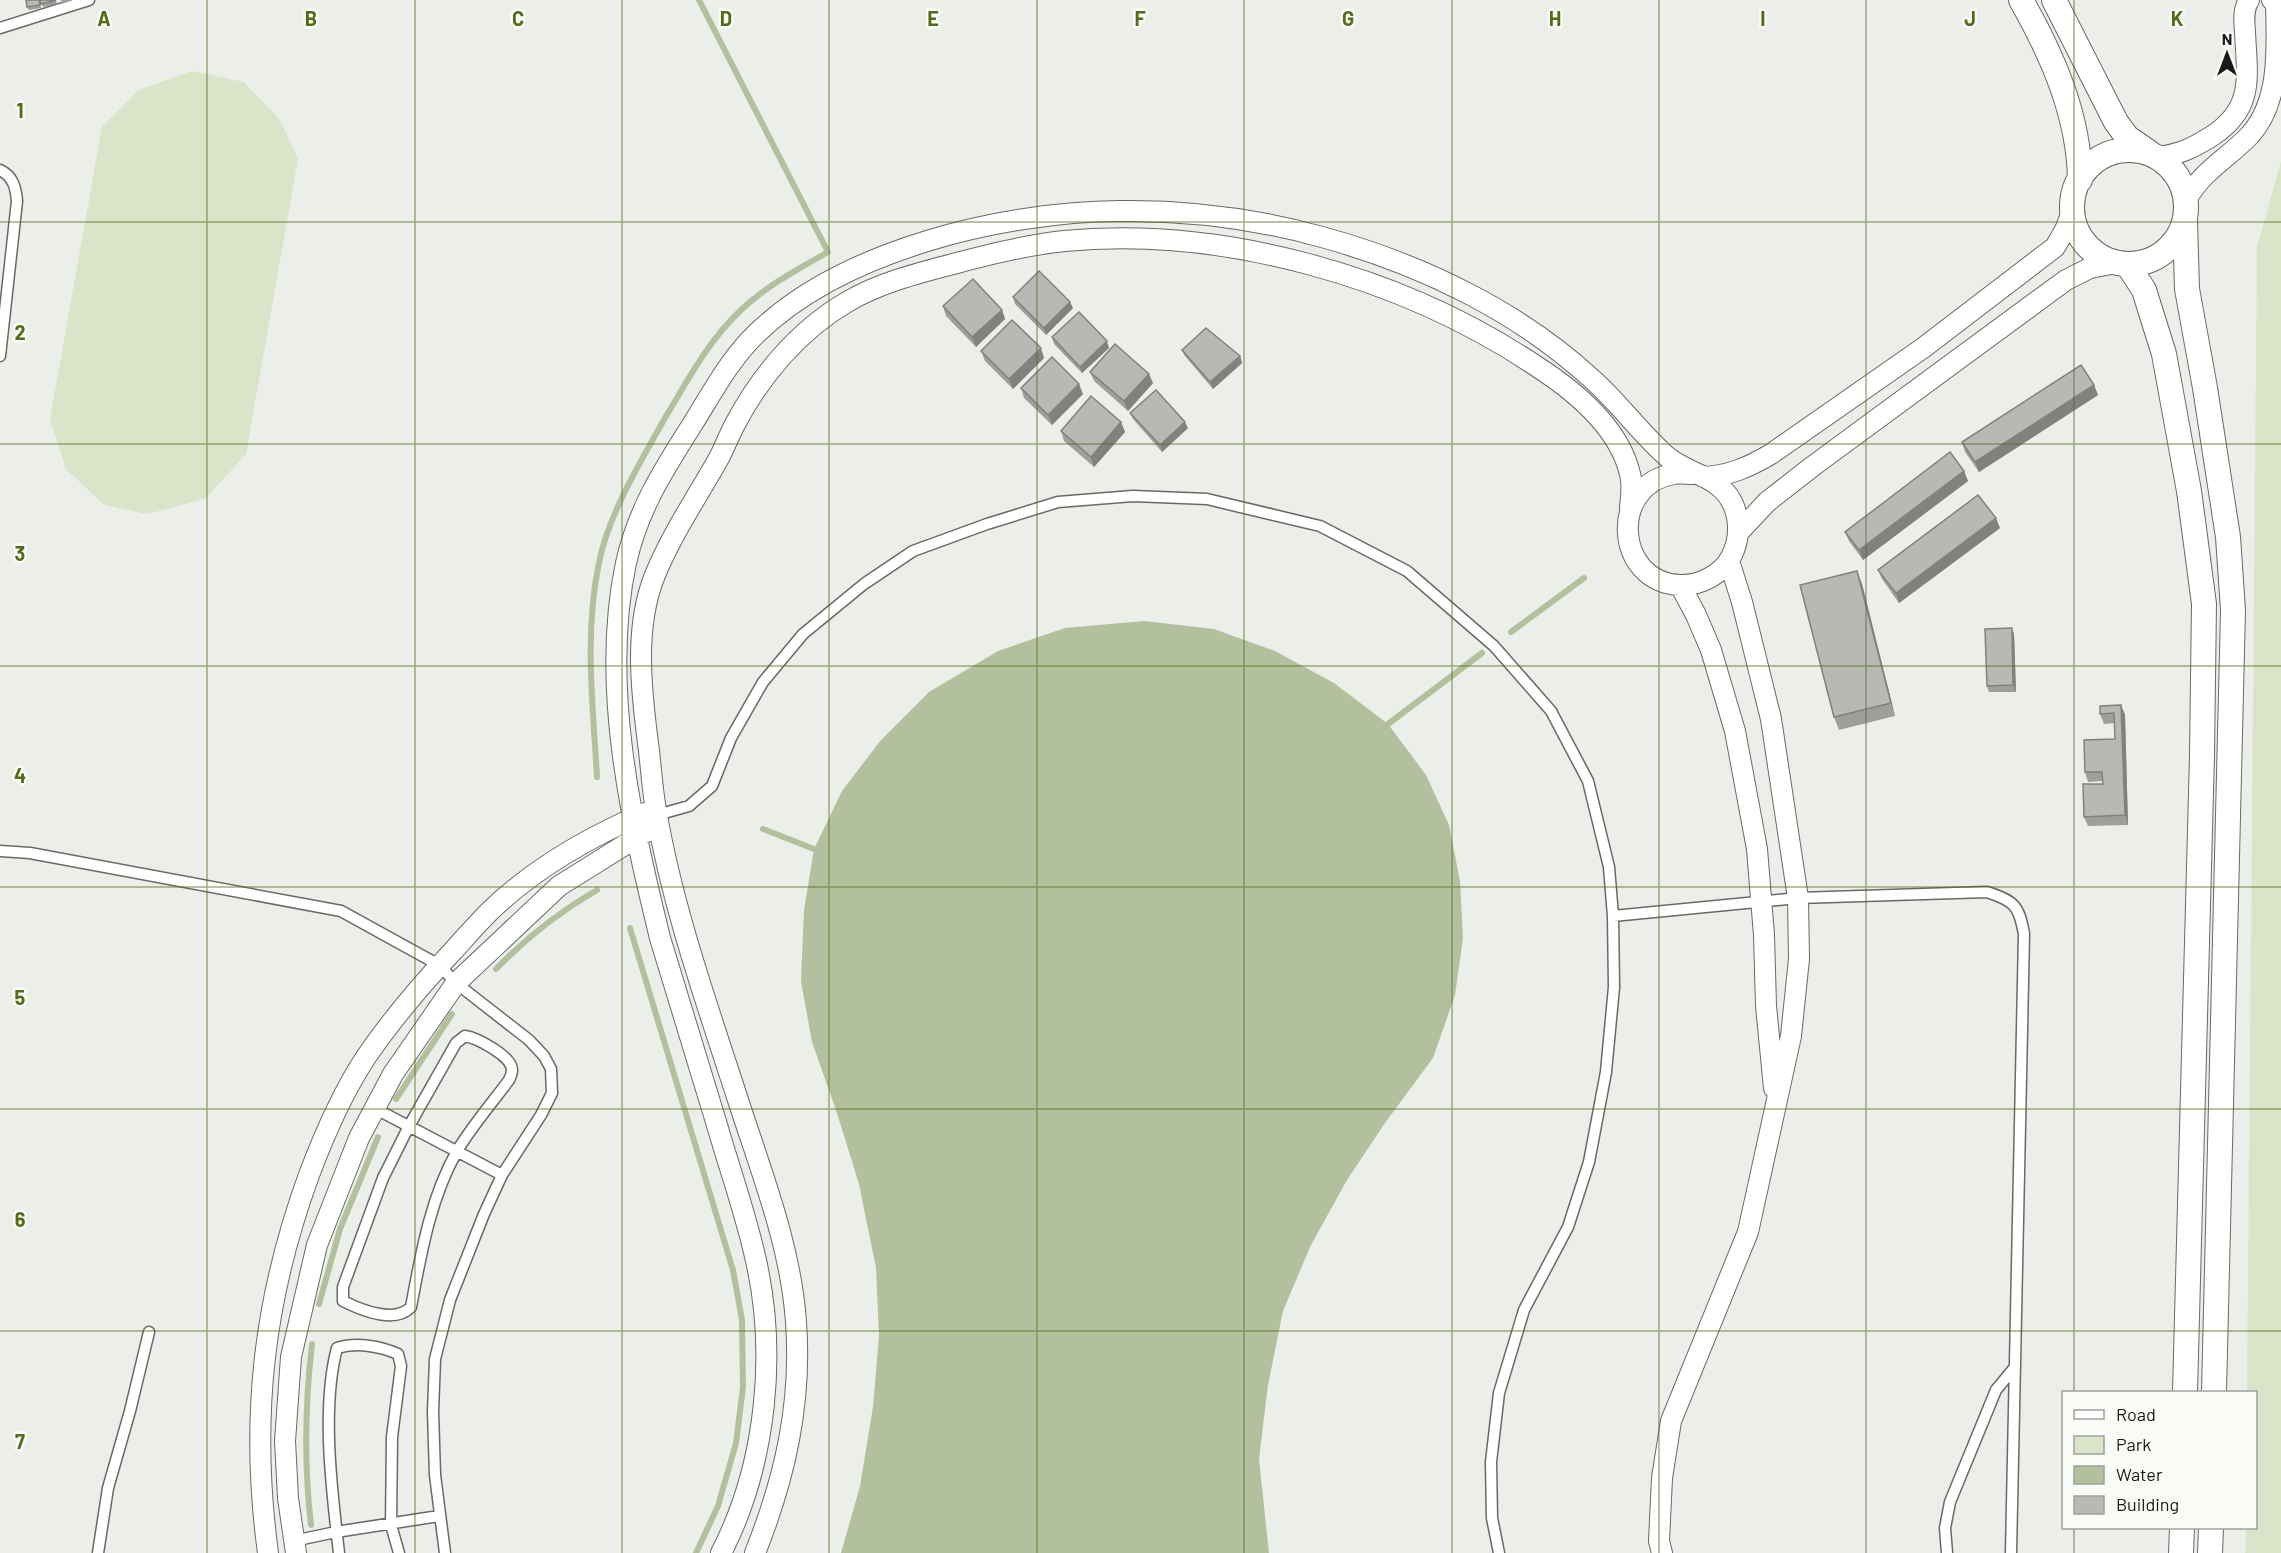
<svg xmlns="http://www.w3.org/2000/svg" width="2281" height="1553" font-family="Barlow,sans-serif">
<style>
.green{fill:#dae4c8}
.water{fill:#b3c09d}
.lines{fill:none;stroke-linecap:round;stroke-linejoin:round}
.stream{stroke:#b3c09d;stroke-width:6}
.service-casing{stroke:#686a65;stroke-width:13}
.minor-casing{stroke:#686a65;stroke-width:22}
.tertiary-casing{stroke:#686a65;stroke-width:26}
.service{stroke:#fff;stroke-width:10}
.minor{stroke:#fff;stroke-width:20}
.tertiary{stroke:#fff;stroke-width:24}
.wall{fill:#9d9f9b}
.shaded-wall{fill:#80827e}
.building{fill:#b7b9b4;stroke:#80827e;stroke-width:1.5}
.grid{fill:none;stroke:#566b1a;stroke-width:1.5;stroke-opacity:0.55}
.grid-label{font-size:20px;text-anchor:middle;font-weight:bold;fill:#566b1a;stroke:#f9fbf6;stroke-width:5;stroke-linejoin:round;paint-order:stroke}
</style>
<rect width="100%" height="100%" fill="#eceee9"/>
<!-- green -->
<path class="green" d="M 192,71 L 244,82 L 280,120 L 298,159 L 246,454 L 205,499 L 147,514 L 104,505 L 66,469 L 50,419 L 102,127 L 139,90 Z
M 2281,161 L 2281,1553 L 2245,1553 L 2246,1528 L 2256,1528 L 2256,1392 L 2247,1392 L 2257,247 Z"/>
<!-- water -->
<path class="water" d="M 1144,621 L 1214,629 L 1275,651 L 1334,683 L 1388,724 L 1426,775 L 1449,825 L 1460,881 L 1463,938 L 1455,995 L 1433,1058 L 1385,1123 L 1347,1180 L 1311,1245 L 1283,1311 L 1268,1385 L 1259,1459 L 1269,1553 L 841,1553 L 860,1486 L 873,1407 L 879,1336 L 876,1268 L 859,1184 L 836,1110 L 812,1042 L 801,981 L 804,910 L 814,849 L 842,791 L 881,740 L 929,692 L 998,651 L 1065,628 Z"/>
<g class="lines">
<!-- stream -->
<path class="stream" d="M 1511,632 L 1584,578
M 1388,724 L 1482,653
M 597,777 C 593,706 584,633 599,563 C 608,515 641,461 665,418 C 688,380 708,341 741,310 C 766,286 798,269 828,252 L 699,0
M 763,829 L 814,849
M 630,928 L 733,1270 L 742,1320 L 743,1387 L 736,1443 L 718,1506 L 696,1553
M 496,969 C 526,938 559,912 597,890
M 396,1099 L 452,1014
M 319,1304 L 340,1229 L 378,1137
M 311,1525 C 304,1465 305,1404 312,1344"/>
<defs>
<path id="service" d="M 0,28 L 89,0
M 0,170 C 13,176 16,188 17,201 L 0,356
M 657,815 L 689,806 L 712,786 L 731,738 L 763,682 L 803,634 L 864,584 L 913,551 L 987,524 L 1058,502 L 1133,496 L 1207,499 L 1320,526 L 1407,571 L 1494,646 L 1551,711 L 1588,781 L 1609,867 L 1613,916 L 1614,987 L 1606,1072 L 1589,1162 L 1568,1227 L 1524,1310 L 1499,1393 L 1491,1462 L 1492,1518 L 1499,1553
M 0,851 L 30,853 L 341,911 L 439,965 L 456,983 L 529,1040 L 544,1056 L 551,1069 L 552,1093 L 541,1115 L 502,1175 L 484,1214 L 450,1300 L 435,1359 L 433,1412 L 435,1475 L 445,1553
M 1613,916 L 1798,898 L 1987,892 C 2015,901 2019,906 2024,934 L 2011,1553
M 465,1036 C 477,1038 512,1056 512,1070 C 512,1072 510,1078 509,1080 C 492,1103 472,1126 457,1151 C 430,1199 421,1254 411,1307 C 395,1324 361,1310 343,1301 L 343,1287 L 383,1178 L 409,1126 L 456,1043 Z
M 374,1108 L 502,1175
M 293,1541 L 336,1532 L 439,1516
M 98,1553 L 108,1488 L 130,1411 L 149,1332
M 339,1553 C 332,1492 321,1408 337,1348 C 356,1342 380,1346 398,1354 L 401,1366 L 392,1437 L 391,1525 L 399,1553
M 1947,1553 L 1945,1528 L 1950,1502 L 1996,1390 L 2015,1367"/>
<path id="minor" d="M 2156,157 C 2179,155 2193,148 2212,136 C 2255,108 2247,76 2245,32 C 2244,21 2243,9 2249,0
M 2186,200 C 2203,170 2227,159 2250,135 C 2281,101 2277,46 2276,3 L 2272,0
M 1703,477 C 1729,476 1749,467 1771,454 L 1923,348 L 2055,247 L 2065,230 L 2072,212
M 1739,532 L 1767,502 L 1813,466 L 2066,280 L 2090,268 L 2116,263
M 1680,585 L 1696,615 L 1711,650 L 1735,731 L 1757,849 L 1764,935 L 1766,1006 L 1774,1088
M 268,1553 C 250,1420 263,1301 309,1175 C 324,1135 343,1092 366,1057 C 392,1019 421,985 452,952 C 464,939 476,925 489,912 C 533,869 589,837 645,813
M 296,1553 L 288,1498 L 285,1441 L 291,1357 L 317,1245 L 359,1138 L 393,1074 L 456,983 L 559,886 L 647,831
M 721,1553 C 767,1464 778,1349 754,1252 C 744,1209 729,1167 717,1125 C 698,1063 679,1000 660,938 C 631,819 600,685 626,563 C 638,509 663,471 692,425 C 712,393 729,360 757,333 C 843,250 1002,212 1119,211 C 1187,210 1257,219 1322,237 C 1420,264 1517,310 1592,379 C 1618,402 1638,430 1663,453 C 1678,468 1699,472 1716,484 C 1739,500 1744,532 1731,557 C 1722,574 1700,586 1680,585 C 1614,582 1609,484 1674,474 C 1676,473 1692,474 1694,474
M 755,1553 C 785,1478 802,1403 796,1322 C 791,1247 762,1174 739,1103 C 708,1007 673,910 656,810 C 652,788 651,765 648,743 C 641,689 634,626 655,575 C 672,533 698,496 720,456 C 725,446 729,436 734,426 C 760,376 799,330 847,302 C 879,283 918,273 953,264 C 990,254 1026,245 1064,241 C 1224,226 1403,277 1536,366 C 1575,391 1619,427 1630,474 C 1633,485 1631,497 1630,508
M 1662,1553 L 1659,1541 L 1662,1478 L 1671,1421 L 1748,1232 L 1791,1036 L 1799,959 L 1798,898 L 1771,719 L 1742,602 L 1729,561"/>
<path id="tertiary" d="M 2021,0 C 2053,56 2079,116 2080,180
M 2054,0 L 2116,122 L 2127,137 L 2150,153
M2072 207a57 57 0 1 1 114 0a57 57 0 1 1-114 0Z
M 2185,220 L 2187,289 L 2205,388 L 2228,537 L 2233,610 L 2214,1392
M 2127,264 L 2144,290 L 2164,354 L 2189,491 L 2204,604 L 2202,755 L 2185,1392
M 2181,1553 L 2182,1528
M 2210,1553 L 2211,1528"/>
</defs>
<!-- service casing -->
<use href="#service" class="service-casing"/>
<!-- minor casing -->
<use href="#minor" class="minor-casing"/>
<!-- tertiary casing -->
<use href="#tertiary" class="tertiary-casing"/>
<!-- service -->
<use href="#service" class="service"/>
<!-- minor -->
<use href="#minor" class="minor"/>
<!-- tertiary -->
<use href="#tertiary" class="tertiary"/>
</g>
<!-- wall -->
<path class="wall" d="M 39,0 L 41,8 L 29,10 L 27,7 Z
M 40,0 L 56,0 L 57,4 L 43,7 Z
M 61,0 L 73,0 L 62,4 Z
M 1013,297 L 1073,308 L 1046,335 L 1015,304 Z
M 943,306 L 1002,310 L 1005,319 L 976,347 L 946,316 Z
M 1052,337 L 1109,348 L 1082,373 L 1054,344 Z
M 1182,350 L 1240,356 L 1242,363 L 1213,389 L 1185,356 Z
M 981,351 L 1044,358 L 1013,389 L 985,361 Z
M 1090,372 L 1153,383 L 1128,411 L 1094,381 Z
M 2094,385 L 2098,395 L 1979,472 L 1965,452 L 1962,442 Z
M 1021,388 L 1083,394 L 1052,425 L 1024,398 Z
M 1130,413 L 1188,428 L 1162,452 L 1133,419 Z
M 1121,422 L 1125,432 L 1094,467 L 1064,441 L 1061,431 Z
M 1964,471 L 1968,481 L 1863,560 L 1849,541 L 1845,532 Z
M 2000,528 L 1899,603 L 1882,579 L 1878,570 Z
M 1862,584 L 1895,716 L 1839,730 L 1834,717 Z
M 2014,634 L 2016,692 L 1989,692 L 1987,686 Z
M 2121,705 L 2125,715 L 2128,825 L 2088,826 L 2084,817 L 2103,784 L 2103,781 L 2088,782 L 2085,772 L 2115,739 L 2115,723 L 2104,724 L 2100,714 Z"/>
<!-- shaded-wall -->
<path class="shaded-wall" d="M 1070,302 L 1073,308 L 1046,335 L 1044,328 Z
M 1002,310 L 1005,319 L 976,347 L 972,337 Z
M 1107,341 L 1109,348 L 1082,373 L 1080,367 Z
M 1041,348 L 1044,358 L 1013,389 L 1009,379 Z
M 1240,356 L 1242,363 L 1213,389 L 1210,382 Z
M 1149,374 L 1153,383 L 1128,411 L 1124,401 Z
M 1079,384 L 1083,394 L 1052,425 L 1048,415 Z
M 2094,385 L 2098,395 L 1979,472 L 1975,462 Z
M 1121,422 L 1125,432 L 1094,467 L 1091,457 Z
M 1185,422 L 1188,428 L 1162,452 L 1160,445 Z
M 1964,471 L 1968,481 L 1863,560 L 1859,550 Z
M 1996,518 L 2000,528 L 1899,603 L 1896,593 Z
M 1857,571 L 1862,584 L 1895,716 L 1891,703 Z
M 2012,628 L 2014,634 L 2016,692 L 2013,685 Z
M 2121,705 L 2125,715 L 2128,825 L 2125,815 Z"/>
<!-- building -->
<path class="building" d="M 26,0 L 39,0 L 40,5 L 27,7 Z
M 40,0 L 56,0 L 41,4 Z
M 1039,271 L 1070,302 L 1044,328 L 1013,297 Z
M 973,279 L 1002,310 L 972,337 L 943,306 Z
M 1079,312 L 1107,341 L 1080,367 L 1052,337 Z
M 1012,320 L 1041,348 L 1009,379 L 981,351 Z
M 1206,328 L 1240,356 L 1210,382 L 1182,350 Z
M 1115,344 L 1149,374 L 1124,401 L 1090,372 Z
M 1052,357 L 1079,384 L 1048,415 L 1021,388 Z
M 2081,365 L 2094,385 L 1975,462 L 1962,442 Z
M 1156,390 L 1185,422 L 1160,445 L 1130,413 Z
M 1091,396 L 1121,422 L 1091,457 L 1061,431 Z
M 1950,452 L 1964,471 L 1859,550 L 1845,532 Z
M 1978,495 L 1996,518 L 1896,593 L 1878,570 Z
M 1857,571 L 1891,703 L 1834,717 L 1800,585 Z
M 2012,628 L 2013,685 L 1987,686 L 1985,629 Z
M 2121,705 L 2125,815 L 2084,817 L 2083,784 L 2103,784 L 2102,772 L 2085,772 L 2084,740 L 2115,739 L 2114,713 L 2100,714 L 2100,706 Z"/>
<!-- grid -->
<path class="grid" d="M 207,0 L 207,1553M 415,0 L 415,1553M 622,0 L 622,1553M 829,0 L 829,1553M 1037,0 L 1037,1553M 1244,0 L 1244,1553M 1452,0 L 1452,1553M 1659,0 L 1659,1553M 1866,0 L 1866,1553M 2074,0 L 2074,1392M 0,222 L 2281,222M 0,444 L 2281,444M 0,666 L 2281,666M 0,887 L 2281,887M 0,1109 L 2281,1109M 0,1331 L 2281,1331M 2074,1528 L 2074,1553"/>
<g class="grid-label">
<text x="104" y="26">A</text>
<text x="311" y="26">B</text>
<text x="518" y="26">C</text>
<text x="726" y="26">D</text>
<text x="933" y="26">E</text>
<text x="1140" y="26">F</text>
<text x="1348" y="26">G</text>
<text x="1555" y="26">H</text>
<text x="1763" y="26">I</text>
<text x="1970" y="26">J</text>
<text x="2177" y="26">K</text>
<text x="20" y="118">1</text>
<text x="20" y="340">2</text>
<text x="20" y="561">3</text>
<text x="20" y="783">4</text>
<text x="20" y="1005">5</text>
<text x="20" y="1227">6</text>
<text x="20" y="1449">7</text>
</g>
<!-- legend -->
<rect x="2062" y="1391" width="195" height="138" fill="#f9fbf6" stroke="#a0a19e" stroke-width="1.5"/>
<rect x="2074" y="1410" width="30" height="9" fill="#ffffff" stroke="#a0a19e" stroke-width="1.5"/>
<text x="2116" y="1421" font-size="18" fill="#1a1b19">Road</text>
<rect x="2074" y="1436" width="30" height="18" fill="#dae4c8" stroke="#a0a19e" stroke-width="1.5"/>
<text x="2116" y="1451" font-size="18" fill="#1a1b19">Park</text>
<rect x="2074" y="1466" width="30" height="18" fill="#b3c09d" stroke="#a0a19e" stroke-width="1.5"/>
<text x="2116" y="1481" font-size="18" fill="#1a1b19">Water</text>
<rect x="2074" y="1496" width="30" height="18" fill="#b7b9b4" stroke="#a0a19e" stroke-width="1.5"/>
<text x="2116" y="1511" font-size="18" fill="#1a1b19">Building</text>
<!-- north arrow -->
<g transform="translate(2227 54)" stroke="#f9fbf6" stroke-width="4.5" paint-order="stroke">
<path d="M0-4.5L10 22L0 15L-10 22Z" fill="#1a1b19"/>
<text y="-9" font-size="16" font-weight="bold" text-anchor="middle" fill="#1a1b19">N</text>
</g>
</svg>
